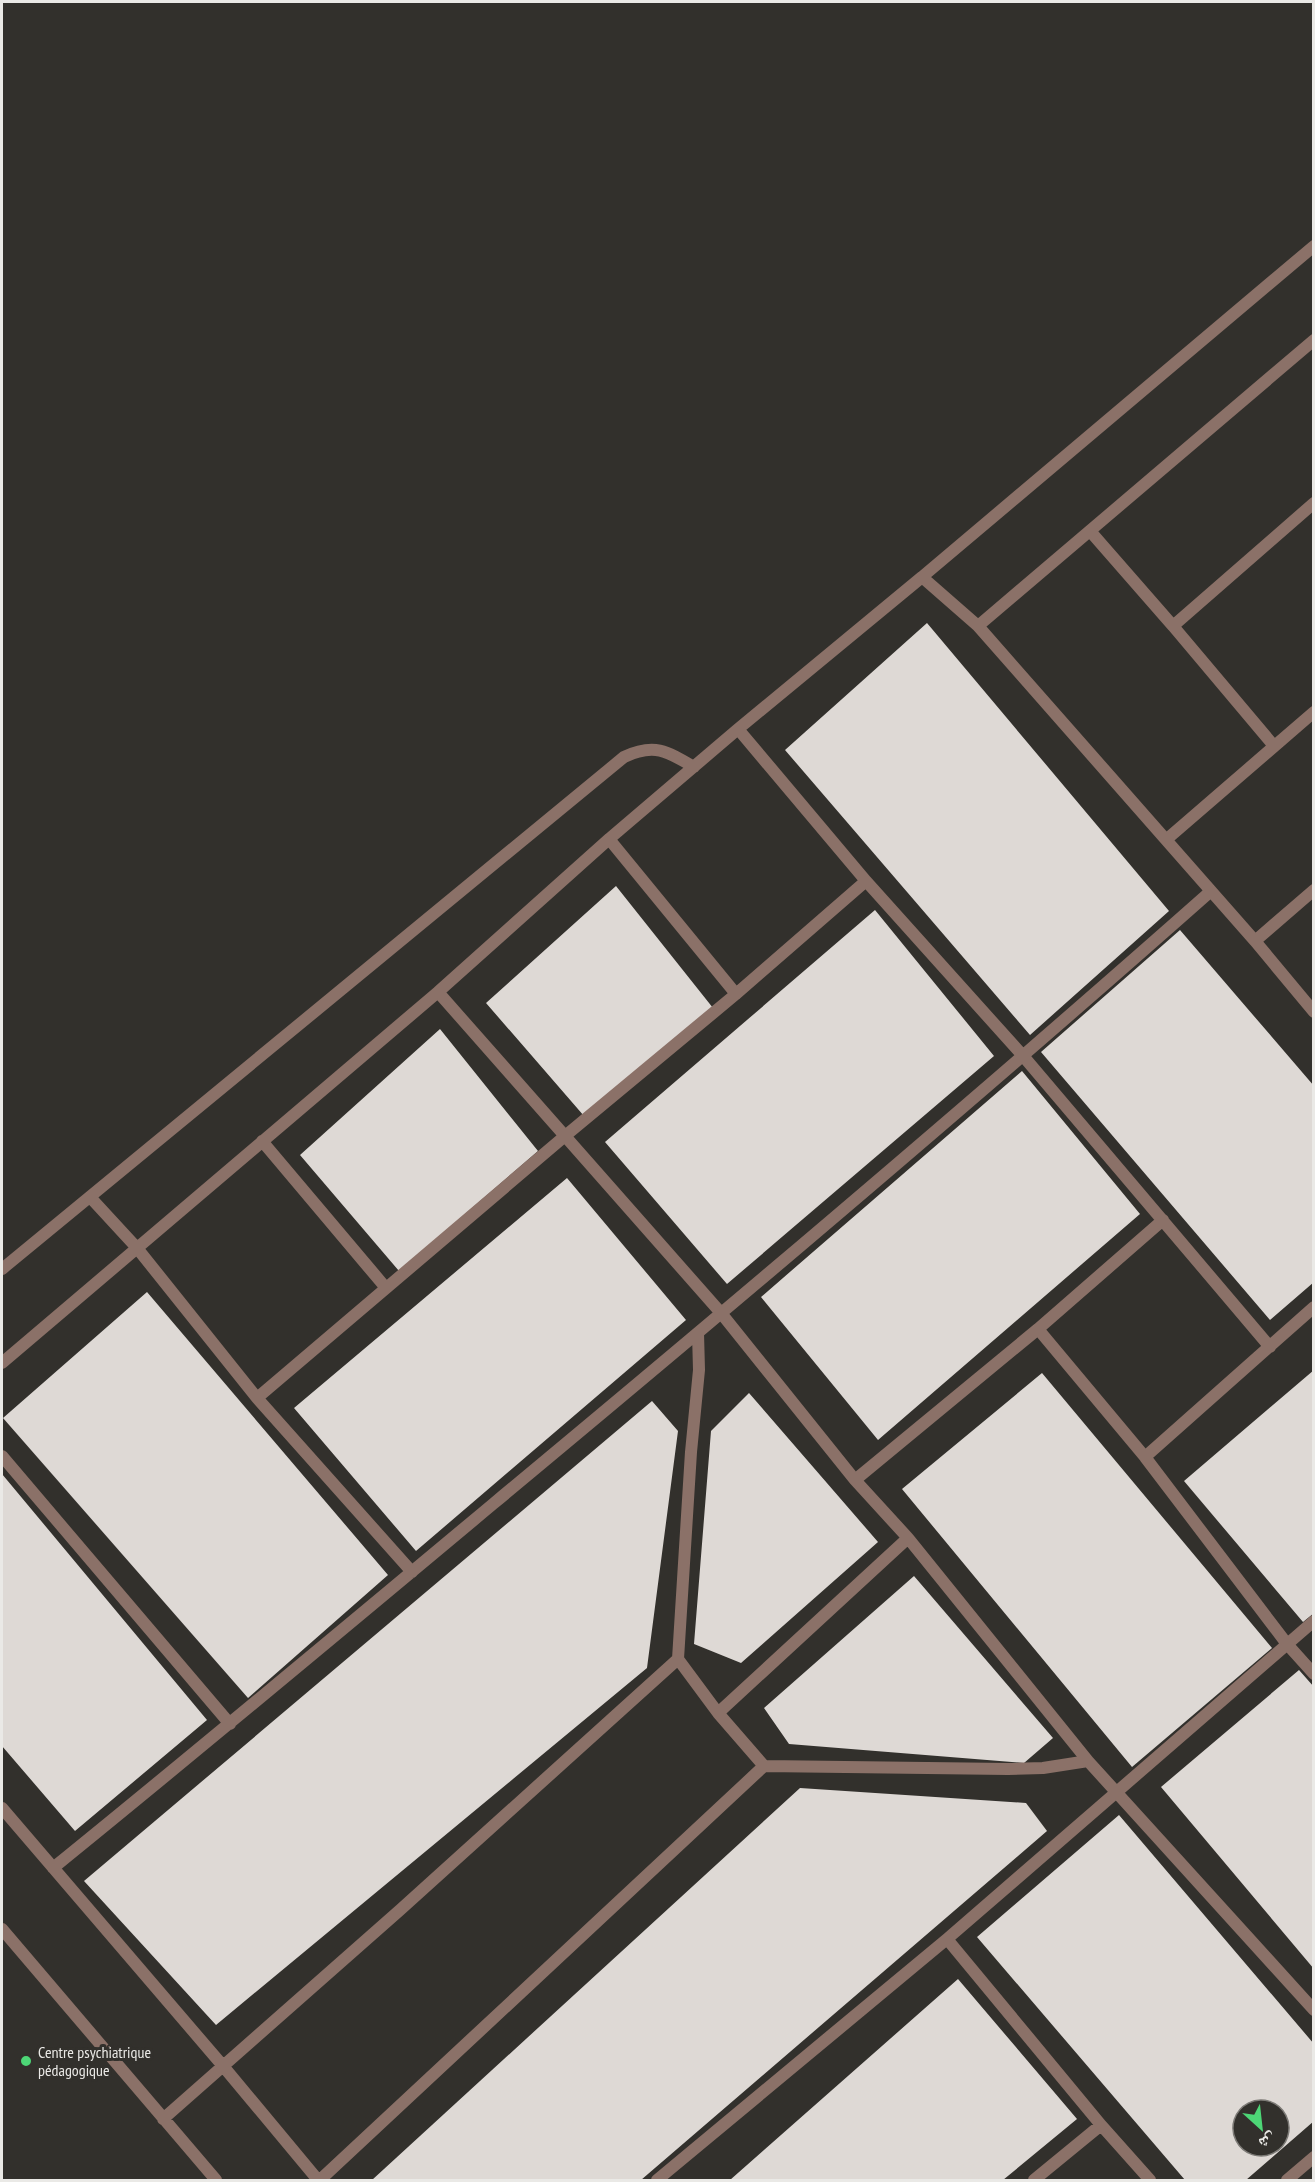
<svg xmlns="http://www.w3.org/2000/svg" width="1315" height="2182" font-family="'PT Sans Narrow','Noto Naskh Arabic',sans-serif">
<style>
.building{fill:#ded9d5;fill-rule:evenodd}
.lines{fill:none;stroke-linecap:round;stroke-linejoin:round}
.street{stroke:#8b7168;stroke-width:12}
.poi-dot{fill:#4dd676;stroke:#32302c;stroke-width:2}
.labels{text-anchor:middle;stroke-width:6;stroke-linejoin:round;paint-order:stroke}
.poi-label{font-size:16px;fill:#eae9e6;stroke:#32302c;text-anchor:start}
</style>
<rect width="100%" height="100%" fill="#32302c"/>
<!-- building -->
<path class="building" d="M 927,623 L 1169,911 L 1030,1035 L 785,750 Z
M 616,886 L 713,1008 L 584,1116 L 486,1003 Z
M 875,910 L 994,1056 L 727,1284 L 605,1142 Z
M 1180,930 L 1314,1086 L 1314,1282 L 1270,1320 L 1041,1052 Z
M 440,1029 L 538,1151 L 399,1271 L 300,1155 Z
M 1022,1071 L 1140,1214 L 878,1440 L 761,1297 Z
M 567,1178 L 686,1320 L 416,1551 L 294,1408 Z
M 147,1292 L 388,1575 L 248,1698 L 3,1418 Z
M 1314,1370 L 1314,1613 L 1303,1622 L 1184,1481 Z
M 1042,1373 L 1272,1648 L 1132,1767 L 902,1489 Z
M 749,1393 L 878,1542 L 741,1663 L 694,1644 L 711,1431 Z
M 652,1401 L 678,1431 L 647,1668 L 216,2025 L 84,1881 Z
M 2,1474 L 207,1720 L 75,1831 L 2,1746 Z
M 914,1576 L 1053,1738 L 1024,1763 L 789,1744 L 764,1708 Z
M 1299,1670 L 1314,1687 L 1314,1969 L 1161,1787 Z
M 800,1788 L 1026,1803 L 1047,1831 L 641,2180 L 372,2180 Z
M 1119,1815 L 1314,2044 L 1314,2121 L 1246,2180 L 1185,2180 L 977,1937 ZM 1243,2110 L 1279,2110 L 1279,2146 L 1243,2146 Z
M 958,1979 L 1077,2119 L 1003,2180 L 730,2180 Z"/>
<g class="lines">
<!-- street -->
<path class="street" d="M 1090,531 L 1173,626
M 922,577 L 1314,246
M 978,626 L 1314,340
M 738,729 L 866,881 L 1024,1057 L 1270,1347
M 1274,746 L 1173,626 L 1314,503
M 609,839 L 736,994
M 1167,839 L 1314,712
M 1255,941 L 1314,890
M 438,992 L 721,1313 L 855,1480 L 908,1538 L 1088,1761 L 1314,2010
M 262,1141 L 386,1288
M 90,1197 L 137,1248 L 257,1398 L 412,1572
M 2,1269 L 624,757 C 654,743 667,751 694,767
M 1038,1329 L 1145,1457 L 1287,1644 L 1314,1674
M 2,1363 L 438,992 L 609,839 L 738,729 L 922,577 L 978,626 L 1255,941 L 1314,1012
M 257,1398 L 565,1136 L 736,994 L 866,881
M 2,1456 L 230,1724
M 1145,1457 L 1314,1307
M 855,1480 L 1038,1329 L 1163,1220
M 678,1659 L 718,1713 L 764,1766
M 718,1713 L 908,1538
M 2,1808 L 223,2066 L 318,2180
M 53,1868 C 201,1748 347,1626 493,1504 C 735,1303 975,1100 1211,891
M 2,1929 L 216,2180
M 947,1939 L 1101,2125
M 163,2119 L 400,1910 L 678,1659 L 691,1452 L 699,1370 L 698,1333
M 320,2180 L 764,1766 L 1008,1769 L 1043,1768 L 1088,1761
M 657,2180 L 947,1939 L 1314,1621
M 1034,2180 L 1101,2125 L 1150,2180
M 1287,2180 L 1314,2157"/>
</g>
<!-- markers -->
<circle class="poi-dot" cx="26" cy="2061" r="6"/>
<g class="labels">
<!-- poi labels -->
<g class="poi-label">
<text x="38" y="2058">Centre psychiatrique<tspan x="38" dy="18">pédagogique</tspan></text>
</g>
</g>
<!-- border -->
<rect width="1315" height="2182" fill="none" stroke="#eae9e6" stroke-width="6"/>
<!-- north arrow -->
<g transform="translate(1261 2128) rotate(153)"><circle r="28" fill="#32302c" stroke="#7c7a76" stroke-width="1.5"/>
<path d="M0-4.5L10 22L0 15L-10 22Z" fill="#4dd676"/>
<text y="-9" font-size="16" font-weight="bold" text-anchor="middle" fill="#eae9e6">ش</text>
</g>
</svg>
